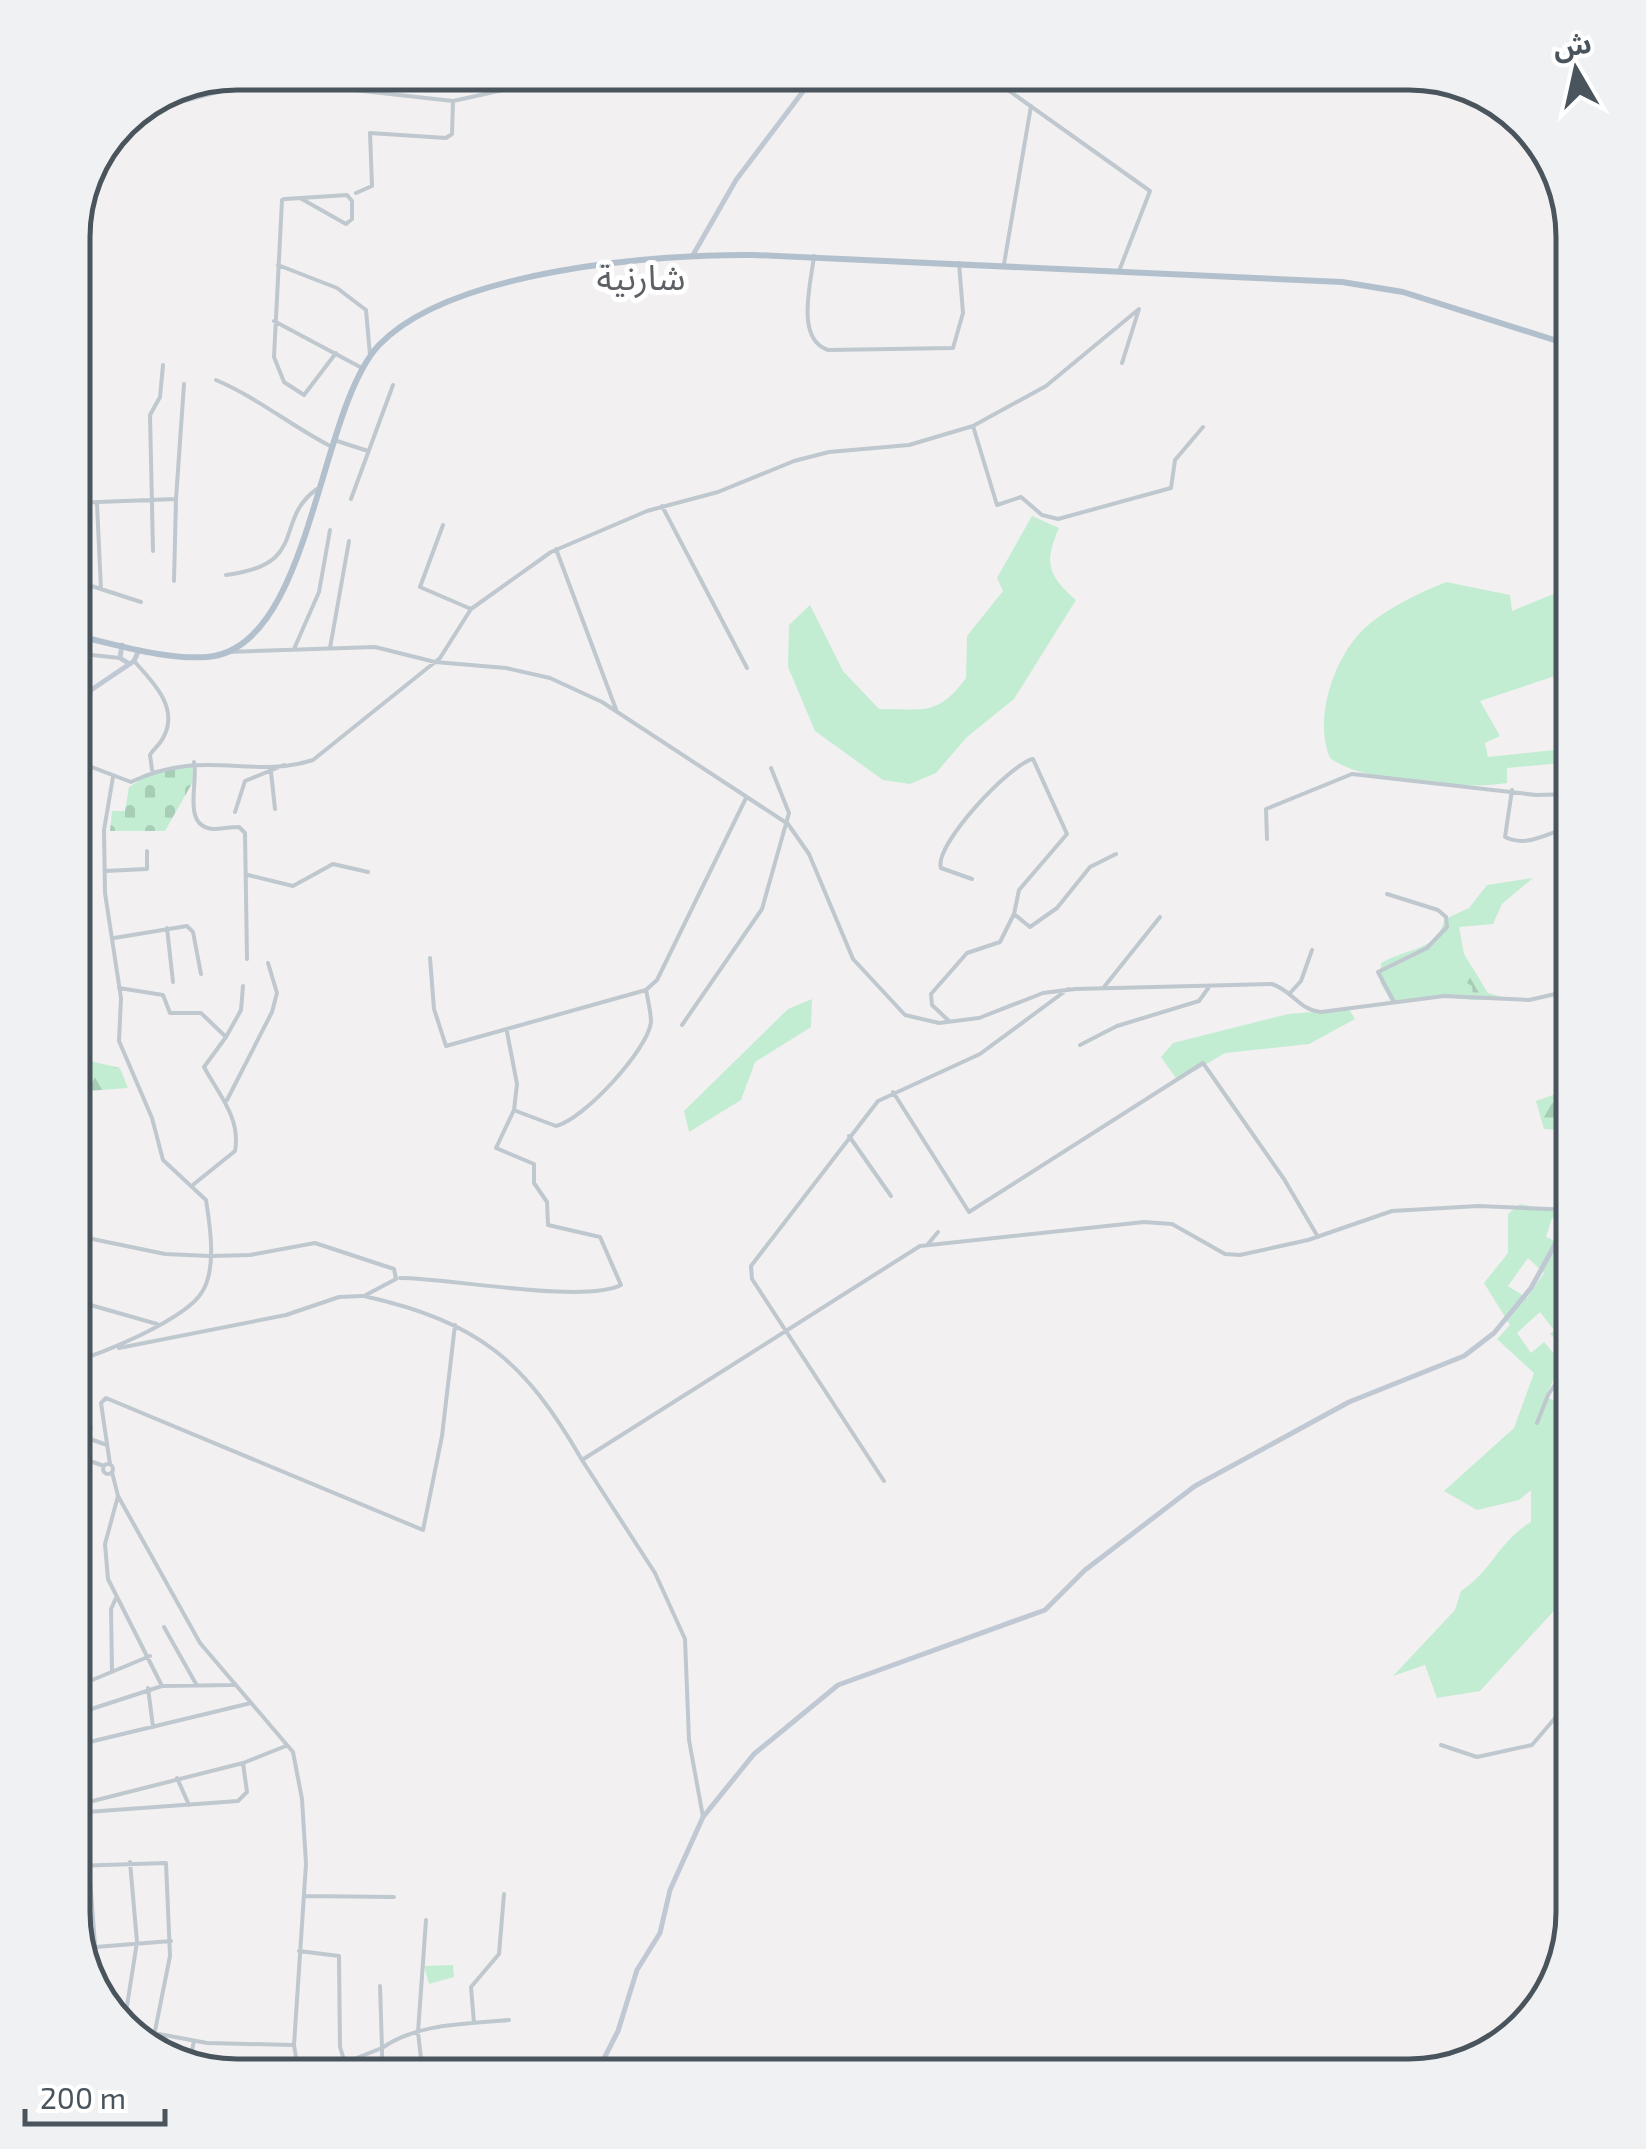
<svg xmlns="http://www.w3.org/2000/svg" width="1646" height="2149" font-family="'Exo 2','Noto Sans Arabic',sans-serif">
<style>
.grass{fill:#c2edd2;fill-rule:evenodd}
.forest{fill:url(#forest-firs)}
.cemetery{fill:url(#cemetery-stones)}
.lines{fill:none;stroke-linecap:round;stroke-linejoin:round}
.street{stroke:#bfc8ce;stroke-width:4}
.secondary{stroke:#c0c9d3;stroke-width:5}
.primary{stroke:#b2c0cd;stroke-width:6}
.labels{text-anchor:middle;stroke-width:10;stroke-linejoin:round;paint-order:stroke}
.quarter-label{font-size:35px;fill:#5d6165;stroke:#fff}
.rim{fill:none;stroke:#49545d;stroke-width:5}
</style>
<defs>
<pattern id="forest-firs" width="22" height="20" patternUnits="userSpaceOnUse" patternTransform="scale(2.5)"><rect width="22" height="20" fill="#c2edd2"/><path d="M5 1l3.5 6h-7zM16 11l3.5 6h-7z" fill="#a8cdb7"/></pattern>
<pattern id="cemetery-stones" width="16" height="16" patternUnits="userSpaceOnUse" patternTransform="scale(2.5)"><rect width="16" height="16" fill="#c2edd2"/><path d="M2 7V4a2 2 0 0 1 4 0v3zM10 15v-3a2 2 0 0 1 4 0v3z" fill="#a8cdb7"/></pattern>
</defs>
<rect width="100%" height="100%" fill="#f3f0f1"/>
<!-- grass -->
<path class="grass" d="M 1032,516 L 1059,528 C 1044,562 1047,575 1076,600 L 1014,699 L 967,737 L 936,773 L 910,784 L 883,780 L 815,731 L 788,667 L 789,625 L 810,605 L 843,671 L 879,709 C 922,708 937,718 966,678 L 967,636 L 1003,591 L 997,578 Z
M 1446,582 L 1510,595 L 1512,611 L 1573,586 L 1573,670 L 1480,701 L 1500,736 L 1485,743 L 1488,757 L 1573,748 L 1573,762 L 1507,768 L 1507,783 C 1466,790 1363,783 1330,758 C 1314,720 1332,664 1359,634 C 1380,611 1419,593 1446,582 Z
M 1533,878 L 1502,904 L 1493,924 L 1459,927 L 1464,954 L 1448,959 L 1472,985 L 1473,1000 L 1433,996 L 1391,1002 L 1380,982 L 1381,963 C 1408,947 1435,953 1445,919 L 1469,908 L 1487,885 Z
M 812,999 L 811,1027 L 755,1062 L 741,1100 L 689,1132 L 684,1111 L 788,1009 Z
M 1349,1009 L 1355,1019 L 1309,1044 L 1225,1053 L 1178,1081 L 1161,1057 L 1173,1043 L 1288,1014 Z
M 1520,1204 L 1549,1210 L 1573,1205 L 1573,1219 L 1552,1218 L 1546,1237 L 1573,1249 L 1573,1341 L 1565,1348 L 1550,1334 L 1554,1330 L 1540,1312 L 1517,1333 L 1531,1353 L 1544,1342 L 1562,1363 L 1545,1397 L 1568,1405 L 1573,1392 L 1573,1572 L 1564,1600 L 1480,1691 L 1437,1698 L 1425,1665 L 1393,1676 L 1455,1610 L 1461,1591 C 1492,1571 1498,1542 1531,1522 L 1531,1490 L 1519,1500 L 1477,1510 L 1444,1491 L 1514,1428 L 1534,1373 L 1497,1339 L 1510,1325 L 1484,1283 L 1508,1253 L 1508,1214 ZM 1528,1258 L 1544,1273 L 1527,1298 L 1508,1286 Z
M 453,1965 L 454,1977 L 429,1984 L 424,1966 Z"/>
<!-- forest -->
<path class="forest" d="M 1464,954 L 1488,993 L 1513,1000 L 1473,1000 L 1472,986 L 1457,977 L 1448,958 Z
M 73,1057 L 120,1068 L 128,1088 L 73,1092 Z
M 1564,1091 L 1566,1106 L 1573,1107 L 1573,1131 L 1544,1129 L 1536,1101 Z"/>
<!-- cemetery -->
<path class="cemetery" d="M 192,764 L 194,780 L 165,831 L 110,831 L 112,811 L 125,811 L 129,787 L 152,773 Z"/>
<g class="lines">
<!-- street -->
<path class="street" d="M 328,73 L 327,87 L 453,101 L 580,73
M 984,73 L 1150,191 L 1119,271
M 127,116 L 233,88 L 233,74
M 356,193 L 372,186 L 370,133 L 446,138 L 452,134 L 453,101
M 300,198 L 346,224 L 352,219 L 352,201 L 347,195 L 285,199 L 282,200 L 274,357 L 284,382 L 304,395 L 336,353
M 814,256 C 811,283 795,339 828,350 L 953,348 L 963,313 L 959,263
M 1004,264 L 1031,106
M 278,265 L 337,288 L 366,310 L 370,355
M 274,321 L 362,368
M 216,380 C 258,398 291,426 332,447
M 973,426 L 997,505 L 1021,497 L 1042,515 L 1058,519 L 1171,488 L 1175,460 L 1203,427
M 334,440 L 368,451
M 176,499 L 184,384
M 351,499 L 393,385
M 73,503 L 176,499 L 174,581
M 97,504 L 101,589
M 662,506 L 747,668
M 443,525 L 420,587 L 471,609
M 556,549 L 617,712
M 153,551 L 150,415 L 160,397 L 163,365
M 226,575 C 311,564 272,521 317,489
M 73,580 L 141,602
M 330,648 L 349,541
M 294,649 L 319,592 L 330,530
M 227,652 L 375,647 L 435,662 L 506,668 L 550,678 L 602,702 L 788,824 L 809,854 L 853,959 L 905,1015 L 939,1023 L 979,1018 L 1043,993 L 1075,989 L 1272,984 C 1293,991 1299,1010 1321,1012 L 1444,996 L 1529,1000 L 1573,990
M 73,653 L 120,658
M 134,661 C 152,681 179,707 164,736 C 161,744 154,748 150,755 L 152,770
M 73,679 L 91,690
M 73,760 L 131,782 C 202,747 252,780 313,760 L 440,658 L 471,609 L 551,552 L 647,511 L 718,492 L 794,461 L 829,452 L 909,445 L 973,426 L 1046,386 L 1139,309 L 1122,363
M 194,762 C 199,780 181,827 213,829 C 221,829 230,827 239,827 L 245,833 L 247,959
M 271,772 L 275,809
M 1512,790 L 1505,837 C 1529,849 1550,830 1573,827
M 235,812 L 245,781 L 284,765
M 1267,839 L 1266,809 L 1352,774 L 1536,795 L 1573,794
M 105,871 L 147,869 L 147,851
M 248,875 L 293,886 L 333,864 L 368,872
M 1387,894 L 1438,910 L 1446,917 L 1447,927 L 1427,948 L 1378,972 L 1394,1002
M 1014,914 L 1030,927 L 1057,908 L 1090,867 L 1116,854
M 167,928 L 173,982
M 114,938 L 187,926 L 193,932 L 201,974
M 430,958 L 434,1009 L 446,1046 L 646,990 L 657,980 L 746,798
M 1104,987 L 1160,917
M 119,988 L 163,995 L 170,1013 L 201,1013 L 226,1037 L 204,1067 C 219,1095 241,1118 235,1151 L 194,1184
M 1291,992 L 1301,981 L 1312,950
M 949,1021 L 932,1005 L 931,994 L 967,953 L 1000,942 L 1014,914 L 1019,890 L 1067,834 L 1033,759 C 1010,764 933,846 941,868 L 972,879
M 682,1025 L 762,909 L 789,813 L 771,768
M 226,1037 L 241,1010 L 243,986
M 1080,1045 L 1117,1026 L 1199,1001 L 1209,987
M 893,1092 L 969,1212 L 1203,1063 L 1284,1179 L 1318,1237
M 227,1100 L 272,1012 L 277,993 L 268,963
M 516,1111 L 556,1126 C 583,1120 648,1050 651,1022 C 651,1013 648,1000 646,990
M 849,1136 L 891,1196
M 73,1235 L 165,1254 L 210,1256 L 250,1255 L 315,1243 L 394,1269 L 396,1279 L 364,1296 C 479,1322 524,1360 582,1460
M 928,1244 L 938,1232
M 400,1278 C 450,1278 583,1304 621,1285 L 600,1237 L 548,1225 L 547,1202 L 534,1183 L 534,1164 L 496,1148 L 514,1110 L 517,1084 L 507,1032
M 73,1300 L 157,1324
M 119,1348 L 286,1315 L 339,1297 L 362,1296
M 73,1361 C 102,1355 187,1318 202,1292 C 217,1269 210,1225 206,1200 L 163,1160 L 152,1118 L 119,1041 L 121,998 L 105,893 L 104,830 L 113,777
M 73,1391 L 86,1359
M 1537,1423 L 1548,1395 L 1573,1358
M 73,1433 L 107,1445
M 84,1451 L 91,1427
M 73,1455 L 104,1466
M103 1469a5 5 0 1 1 10 0a5 5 0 1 1-10 0Z
M 110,1464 L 101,1403 L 106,1398 L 423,1530 L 442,1436 L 455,1325
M 112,1472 L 118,1496 L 200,1643 L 293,1752 L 302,1799 L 306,1864 L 294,2045 L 299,2076
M 884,1481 L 752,1279 L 751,1266 L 878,1101 L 980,1054 L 1068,989
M 118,1496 L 105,1544 L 108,1579 L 162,1686
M 164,1627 L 196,1684
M 112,1672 L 111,1609 L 116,1598
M 73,1688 L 150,1656
M 148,1688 L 153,1727
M 73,1715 L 162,1686 L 233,1685
M 1441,1745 L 1477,1757 L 1532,1745 L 1573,1697
M 73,1746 L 251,1703
M 177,1778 L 189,1805
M 73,1806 L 243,1763 L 286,1746
M 73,1813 L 238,1801 L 247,1792 L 243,1763
M 703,1817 L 689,1740 L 685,1639 L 655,1573 L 582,1460 L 920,1246 L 1144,1222 L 1172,1224 L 1225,1254 L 1240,1255 L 1308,1240 L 1392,1211 L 1478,1206 L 1573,1210
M 89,1865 L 95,1945
M 73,1866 L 166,1863 L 170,1956 L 151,2051
M 304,1896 L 394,1897
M 83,1948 L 171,1941
M 299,1951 L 339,1956 L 340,2047 L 349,2076
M 474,2023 L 471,1987 L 499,1954 L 504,1894
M 124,2025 L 137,1942 L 130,1862
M 159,2034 L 207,2043 L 294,2045
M 344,2063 L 382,2048 L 380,1986
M 189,2065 L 194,2041
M 382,2076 L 382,2048 C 417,2023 468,2024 509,2020
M 423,2076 L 418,2032 L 426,1920"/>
<!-- secondary -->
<path class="secondary" d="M 693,255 L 736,180 L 817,73
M 122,645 L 120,658 L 128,663
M 73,749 L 91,690 L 134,661 L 139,650
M 595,2076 L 618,2031 L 637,1970 L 660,1933 L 670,1890 L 703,1817 L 754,1754 L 838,1685 L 1045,1610 L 1085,1570 L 1195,1486 L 1349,1402 L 1464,1356 L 1494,1333 L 1531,1288 L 1573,1212"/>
<!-- primary -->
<path class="primary" d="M 73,635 C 116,644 163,660 207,657 C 312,649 317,411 379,345 C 451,270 655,254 754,255 L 1342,282 L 1403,292 L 1573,346"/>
</g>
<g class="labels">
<!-- quarter labels -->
<g class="quarter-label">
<text x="641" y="290">شارنية</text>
</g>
</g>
<!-- crop -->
<path d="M0 0H1646V2149H0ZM237 90H1409A147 147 0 0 1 1556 237V1912A147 147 0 0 1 1409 2059H237A147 147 0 0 1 90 1912V237A147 147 0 0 1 237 90Z" fill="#f0f1f2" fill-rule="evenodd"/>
<path class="rim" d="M237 90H1409A147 147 0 0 1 1556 237V1912A147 147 0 0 1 1409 2059H237A147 147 0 0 1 90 1912V237A147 147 0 0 1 237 90Z"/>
<!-- north arrow -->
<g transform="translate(1576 70) rotate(351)" stroke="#ffffff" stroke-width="8" paint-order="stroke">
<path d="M0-8L18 38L0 25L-18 38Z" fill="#49545d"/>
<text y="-15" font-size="28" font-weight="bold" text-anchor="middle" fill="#49545d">ش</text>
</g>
<!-- scale -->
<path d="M25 2109v15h140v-15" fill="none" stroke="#49545d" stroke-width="5"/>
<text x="40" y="2109" font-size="30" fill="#49545d" stroke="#ffffff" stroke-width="8" paint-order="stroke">200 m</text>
</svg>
